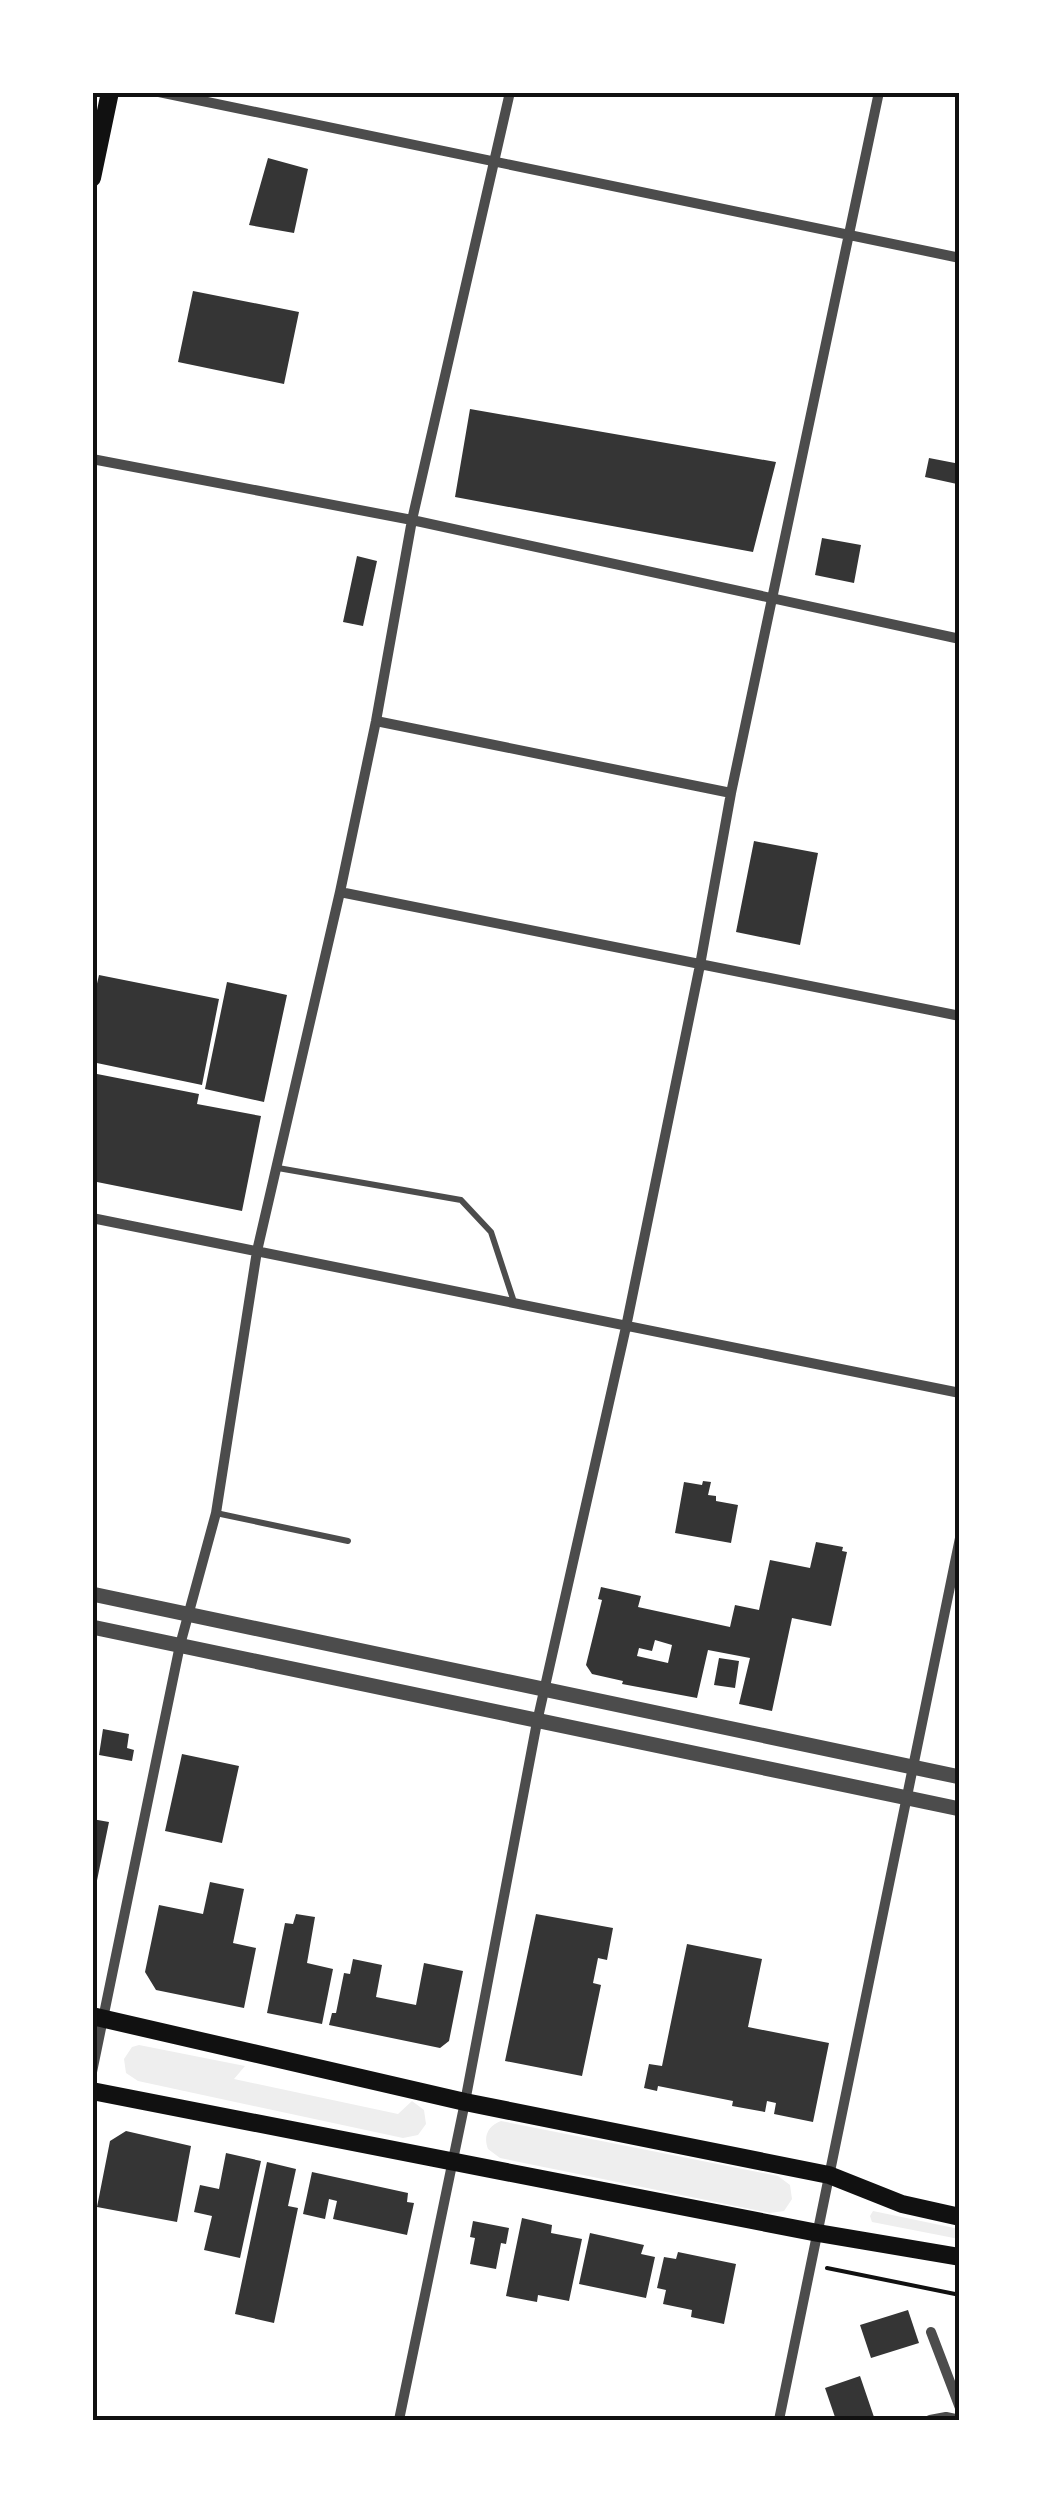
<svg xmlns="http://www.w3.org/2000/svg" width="1052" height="2513" font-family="'Source Sans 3',sans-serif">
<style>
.green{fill:#eee}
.building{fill:#353535;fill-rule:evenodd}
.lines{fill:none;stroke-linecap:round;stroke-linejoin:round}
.path{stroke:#111;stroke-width:4}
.service{stroke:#4c4c4c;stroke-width:6}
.minor{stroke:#4c4c4c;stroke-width:10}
.tertiary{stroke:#4c4c4c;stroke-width:15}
.secondary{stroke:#111;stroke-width:18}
.neatline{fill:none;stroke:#111;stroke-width:4}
</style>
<rect width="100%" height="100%" fill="#fff"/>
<!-- green -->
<path class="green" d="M 139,2045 L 245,2066 L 234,2079 L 398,2114 L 412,2101 L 424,2110 L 426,2124 L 418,2135 L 403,2138 L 138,2081 L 126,2073 L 124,2059 L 132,2047 Z
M 501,2121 L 778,2176 L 790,2185 L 792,2199 L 784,2211 L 770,2213 L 500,2158 L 488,2149 C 483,2136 488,2126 501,2121 Z
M 873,2211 L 959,2229 L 959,2239 L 872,2222 L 870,2216 Z"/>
<!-- building -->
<path class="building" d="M 268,158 L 308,169 L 294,233 L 249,225 Z
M 193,291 L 299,312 L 284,384 L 178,362 Z
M 470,409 L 776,462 L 753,552 L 455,497 Z
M 929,458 L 960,464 L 957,484 L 925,477 Z
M 822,538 L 861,545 L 854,583 L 815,575 Z
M 357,556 L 377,561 L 363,626 L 343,622 Z
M 754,841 L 818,853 L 800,945 L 736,932 Z
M 99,975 L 219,999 L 202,1085 L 92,1062 L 92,1005 Z
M 227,982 L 287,995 L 264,1102 L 205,1089 Z
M 92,1073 L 199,1094 L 197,1104 L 261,1116 L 242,1211 L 92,1181 Z
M 703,1481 L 711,1482 L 708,1495 L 716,1496 L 716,1501 L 738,1505 L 731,1543 L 675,1533 L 684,1482 L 702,1485 Z
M 816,1542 L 843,1547 L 842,1551 L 847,1552 L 831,1626 L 792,1618 L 772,1711 L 739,1704 L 750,1658 L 708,1650 L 697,1698 L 622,1684 L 623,1681 L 592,1674 L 586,1665 L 602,1600 L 598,1599 L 601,1587 L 641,1596 L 638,1607 L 730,1627 L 735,1605 L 759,1610 L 770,1560 L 810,1568 ZM 655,1640 L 672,1645 L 668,1663 L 637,1656 L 639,1648 L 652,1651 Z
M 719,1658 L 739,1661 L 735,1688 L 714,1685 Z
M 103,1729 L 129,1734 L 127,1748 L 134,1750 L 132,1761 L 99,1755 Z
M 182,1754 L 239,1766 L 222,1843 L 165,1831 Z
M 92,1819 L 109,1822 L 94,1895 L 92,1895 Z
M 210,1882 L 244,1889 L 233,1943 L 256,1948 L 244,2008 L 156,1990 L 145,1972 L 159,1905 L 203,1914 Z
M 296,1914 L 315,1917 L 307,1963 L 333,1969 L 322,2024 L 267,2013 L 285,1923 L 293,1924 Z
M 536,1914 L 613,1928 L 607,1960 L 598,1958 L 593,1983 L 601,1985 L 582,2076 L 505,2061 Z
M 687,1944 L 762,1959 L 748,2027 L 829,2043 L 813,2122 L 774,2114 L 776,2103 L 767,2101 L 765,2112 L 732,2106 L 733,2101 L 658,2086 L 657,2091 L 644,2088 L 649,2064 L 662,2066 Z
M 353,1959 L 382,1965 L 376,1997 L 416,2005 L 424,1963 L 463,1971 L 449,2041 L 440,2048 L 329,2025 L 332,2013 L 336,2013 L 344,1973 L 350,1974 Z
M 126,2131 L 191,2146 L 177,2222 L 97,2207 L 110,2141 Z
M 226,2153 L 261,2161 L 240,2258 L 204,2250 L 212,2216 L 194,2212 L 200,2185 L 219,2189 Z
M 267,2162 L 296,2169 L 288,2206 L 298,2208 L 274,2323 L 235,2314 Z
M 312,2172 L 408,2193 L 407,2202 L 414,2203 L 407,2235 L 333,2219 L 337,2201 L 329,2199 L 325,2219 L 303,2214 Z
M 522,2218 L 552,2225 L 551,2233 L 582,2239 L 569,2301 L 538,2295 L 537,2302 L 506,2296 Z
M 473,2221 L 509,2228 L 506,2244 L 501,2243 L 496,2269 L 470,2264 L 475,2238 L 470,2237 Z
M 590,2233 L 644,2245 L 641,2254 L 655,2257 L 646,2298 L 579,2284 Z
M 678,2252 L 736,2264 L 724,2324 L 691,2317 L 692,2310 L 663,2304 L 666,2290 L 657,2288 L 664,2257 L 676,2259 Z
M 908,2310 L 919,2343 L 871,2358 L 860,2325 Z
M 860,2376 L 875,2420 L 836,2420 L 825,2388 Z"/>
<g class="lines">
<!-- path -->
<path class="path" d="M 827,2268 L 960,2295"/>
<!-- service -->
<path class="service" d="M 278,1168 L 461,1200 L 491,1232 L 514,1302
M 216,1513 L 348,1541"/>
<!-- minor -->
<path class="minor" d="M 159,92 L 960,258
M 92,459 L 412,520 L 960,639
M 376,721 L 731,793
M 340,892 L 960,1016
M 92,1218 L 960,1393
M 92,2072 L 180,1645 L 216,1513 L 257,1251 L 340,892 L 376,721 L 412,520 L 510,92
M 931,2332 L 960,2408
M 399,2420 L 465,2102 L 537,1722 L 626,1327 L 700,965 L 731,793 L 879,92
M 779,2420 L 960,1538
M 930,2420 L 946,2417 L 960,2420"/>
<!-- tertiary -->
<path class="tertiary" d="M 92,1594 L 960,1777
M 92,1627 L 960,1809"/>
<!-- secondary -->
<path class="secondary" d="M 92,178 L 110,92
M 92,2016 L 465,2102 L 829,2175 L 902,2204 L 960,2217
M 92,2091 L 818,2233 L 960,2257"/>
</g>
<!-- border -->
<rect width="1052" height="2513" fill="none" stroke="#ffffff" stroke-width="190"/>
<rect x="95" y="95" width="862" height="2323" class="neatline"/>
</svg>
